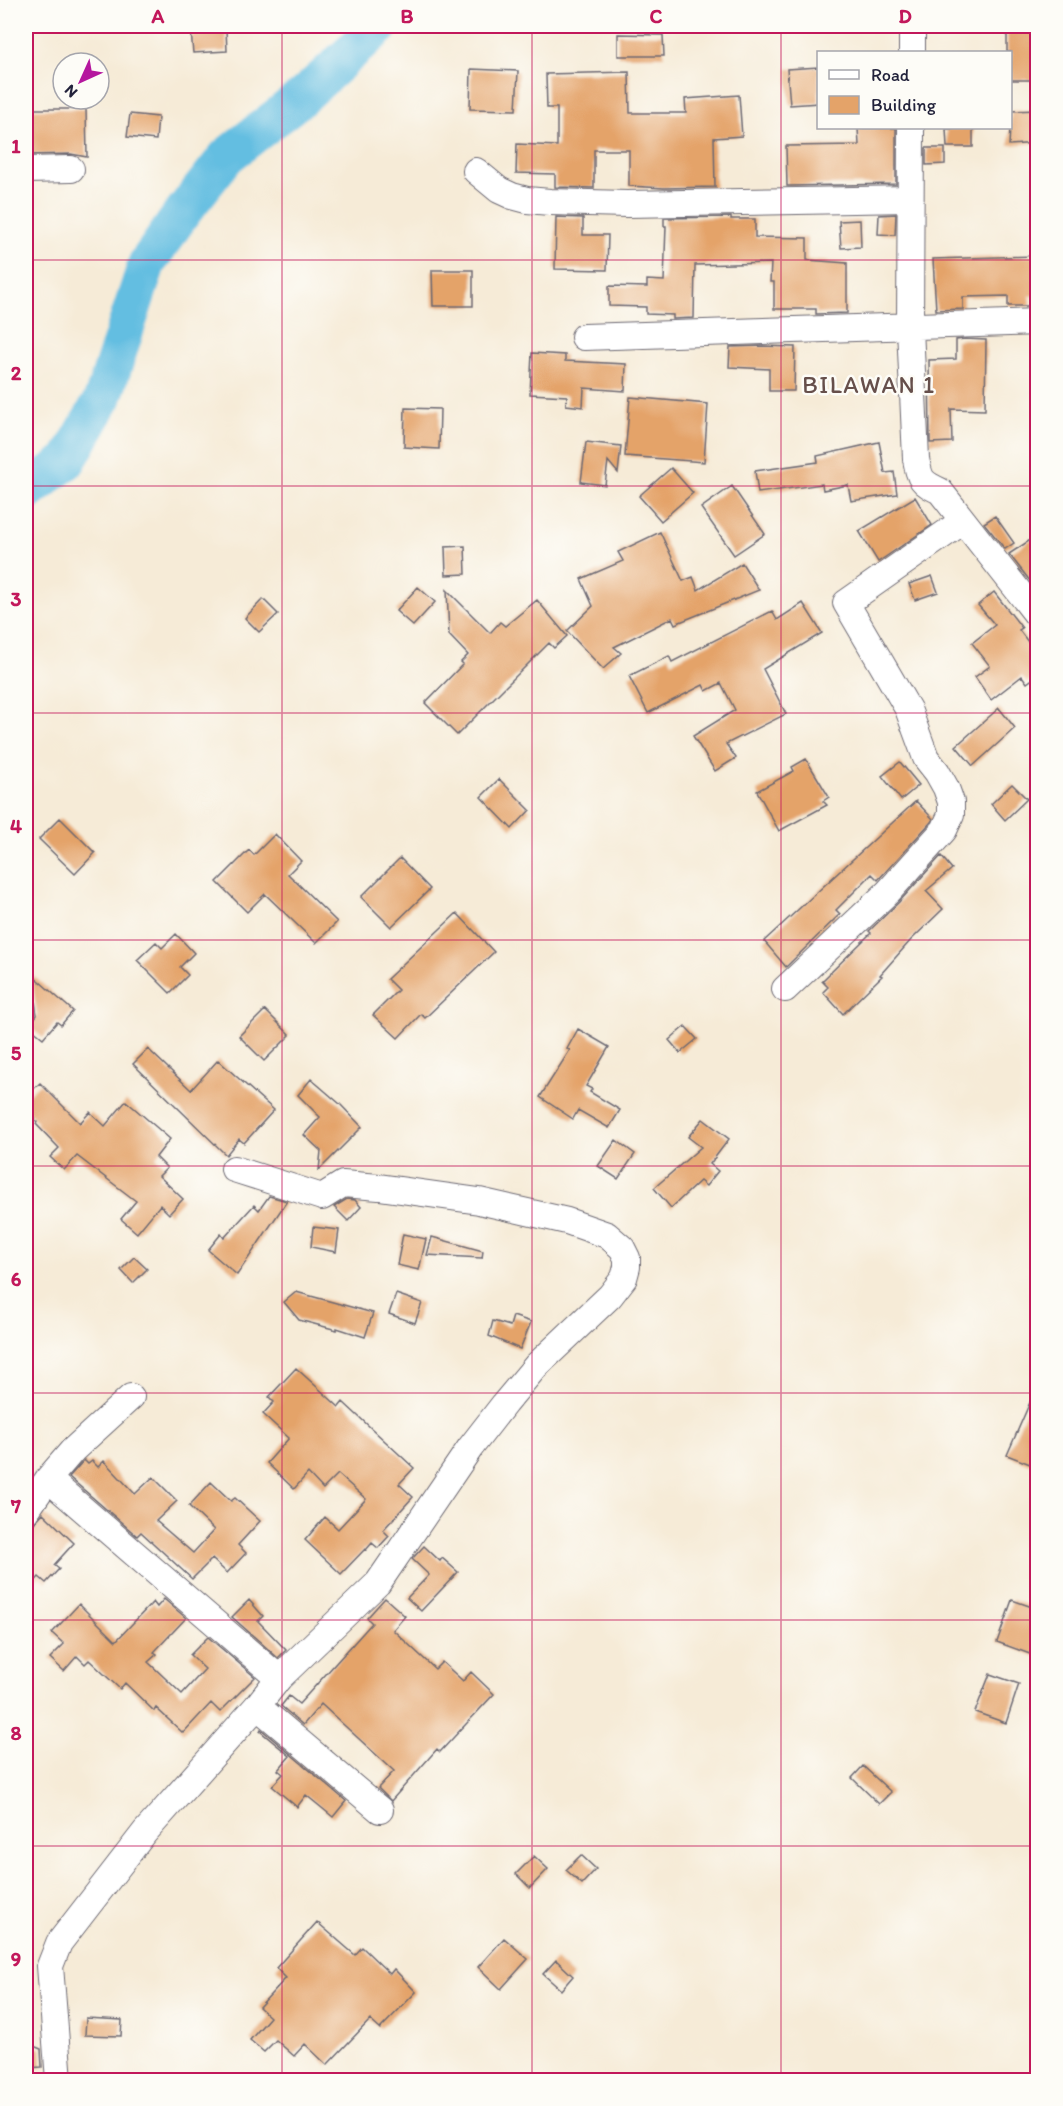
<svg xmlns="http://www.w3.org/2000/svg" width="1063" height="2106" font-family="Itim,sans-serif">
<style>
.lines{fill:none;stroke-linecap:round;stroke-linejoin:round}
.river{stroke:#64bee1;stroke-width:38}
.building{fill:#e4a369}
.street-casing{stroke:#6c6872;stroke-width:28}
.street{stroke:#fff;stroke-width:26}
.grid{fill:none;stroke:#c2185b;stroke-width:1.5;stroke-opacity:0.55}
.labels{text-anchor:middle;stroke-width:5;stroke-linejoin:round;paint-order:stroke}
.neighbourhood-label{font-size:24px;letter-spacing:1.5px;fill:#664f4b;stroke:#fdfcf7}
.neatline{fill:none;stroke:#c2185b;stroke-width:2}
.grid-label{font-size:20px;text-anchor:middle;font-weight:bold;fill:#c2185b}
</style>
<rect width="100%" height="100%" fill="#fdfcf7"/>
<filter id="ink" filterUnits="userSpaceOnUse"><feTurbulence type="fractalNoise" baseFrequency=".0167" numOctaves="2"/><feDisplacementMap in="SourceGraphic" scale="12" xChannelSelector="R" yChannelSelector="G"/><feConvolveMatrix kernelMatrix="1 2 1 2 8 2 1 2 1" color-interpolation-filters="sRGB"/></filter>
<filter id="wash" filterUnits="userSpaceOnUse"><feTurbulence type="fractalNoise" baseFrequency=".008" numOctaves="4" result="noise"/><feDisplacementMap in="SourceGraphic" scale="24" xChannelSelector="R" yChannelSelector="G"/><feGaussianBlur stdDeviation="1.35" result="paint"/><feColorMatrix in="noise" values="0 0 0 0 0 0 0 0 0 0 0 0 0 0 0 0 0 1.4 0 .05"/><feComposite in="paint" operator="in"/></filter>
<g filter="url(#wash)">
<rect width="100%" height="100%" fill="#f6ebd7"/>
<g class="lines">
<!-- river -->
<path class="river" d="M 26,493 L 68,460 L 103,398 L 147,263 L 182,213 L 227,156 L 302,97 L 380,26"/>
</g>
<g id="blocks">
<!-- building -->
<path class="building" d="M 226,29 L 227,51 L 193,53 L 191,31 Z
M 1007,30 L 1038,31 L 1038,80 L 1011,80 L 1011,52 L 1007,52 Z
M 618,34 L 663,35 L 664,56 L 618,56 Z
M 819,67 L 819,103 L 790,105 L 787,69 Z
M 471,69 L 518,71 L 516,110 L 470,109 Z
M 629,72 L 630,113 L 686,113 L 685,99 L 739,95 L 742,136 L 714,138 L 715,187 L 664,188 L 629,186 L 629,150 L 594,150 L 594,188 L 555,187 L 555,174 L 516,173 L 517,144 L 557,146 L 557,108 L 547,108 L 546,74 Z
M 26,109 L 86,109 L 87,157 L 71,154 L 26,155 Z
M 1038,110 L 1038,143 L 1009,145 L 1011,111 Z
M 130,114 L 158,117 L 156,140 L 127,137 Z
M 858,128 L 896,128 L 896,184 L 787,186 L 786,146 L 859,145 Z
M 973,128 L 973,147 L 947,147 L 946,129 Z
M 926,148 L 945,148 L 945,164 L 926,165 Z
M 896,214 L 895,235 L 878,234 L 879,215 Z
M 556,217 L 583,218 L 583,235 L 608,235 L 607,270 L 555,269 Z
M 731,217 L 731,219 L 755,219 L 755,237 L 807,238 L 807,260 L 847,263 L 847,313 L 816,314 L 816,309 L 774,309 L 774,282 L 770,282 L 771,263 L 695,265 L 694,318 L 673,319 L 673,315 L 646,314 L 646,307 L 609,306 L 609,286 L 647,287 L 647,280 L 664,281 L 666,226 L 664,226 L 664,218 Z
M 860,220 L 861,247 L 841,248 L 839,221 Z
M 1038,256 L 1038,296 L 1030,296 L 1030,306 L 1008,306 L 1008,296 L 963,297 L 963,309 L 936,310 L 933,259 Z
M 432,270 L 473,270 L 473,306 L 433,306 Z
M 965,339 L 986,340 L 985,410 L 951,409 L 952,442 L 930,443 L 929,360 L 956,359 L 956,340 Z
M 760,346 L 795,347 L 794,391 L 769,391 L 769,369 L 729,367 L 730,347 Z
M 532,353 L 565,355 L 565,361 L 626,364 L 625,391 L 584,388 L 583,407 L 566,405 L 567,396 L 530,394 Z
M 630,397 L 708,404 L 704,462 L 625,456 Z
M 405,408 L 440,409 L 439,449 L 404,447 Z
M 586,442 L 621,446 L 618,473 L 608,461 L 605,485 L 581,482 Z
M 879,442 L 885,473 L 894,472 L 897,494 L 851,501 L 848,485 L 823,490 L 822,484 L 758,493 L 755,471 L 818,462 L 817,456 Z
M 671,468 L 693,493 L 661,521 L 639,496 Z
M 732,486 L 765,534 L 734,555 L 701,508 Z
M 915,497 L 932,525 L 878,562 L 859,531 Z
M 995,516 L 1014,543 L 1005,549 L 984,523 Z
M 660,532 L 683,581 L 693,577 L 698,590 L 742,563 L 759,590 L 675,624 L 672,618 L 614,647 L 621,653 L 603,669 L 567,631 L 593,606 L 581,579 L 623,561 L 618,552 Z
M 1038,535 L 1038,591 L 1009,554 Z
M 465,546 L 466,574 L 446,575 L 445,547 Z
M 932,576 L 938,592 L 915,600 L 909,584 Z
M 418,587 L 435,602 L 413,626 L 396,611 Z
M 447,590 L 490,633 L 500,622 L 505,626 L 537,600 L 567,636 L 554,648 L 549,643 L 457,735 L 425,703 L 463,664 L 461,662 L 468,655 L 449,635 Z
M 994,592 L 1022,628 L 1019,630 L 1038,655 L 1038,675 L 1027,683 L 1022,676 L 991,700 L 975,677 L 990,666 L 972,643 L 995,625 L 978,605 Z
M 263,599 L 278,614 L 259,632 L 245,618 Z
M 803,603 L 822,633 L 763,669 L 786,714 L 726,744 L 736,758 L 715,771 L 693,736 L 735,710 L 721,683 L 706,691 L 703,685 L 648,713 L 629,676 L 669,656 L 672,662 L 772,611 L 777,620 Z
M 999,708 L 1015,728 L 973,766 L 956,746 Z
M 806,759 L 829,797 L 823,801 L 827,805 L 779,831 L 757,791 L 794,771 L 792,767 Z
M 900,762 L 919,785 L 901,800 L 882,776 Z
M 499,779 L 530,810 L 512,829 L 481,797 Z
M 1012,784 L 1027,799 L 1005,820 L 991,804 Z
M 916,801 L 933,819 L 931,822 L 878,880 L 872,874 L 836,910 L 840,914 L 786,967 L 764,941 Z
M 60,818 L 95,853 L 75,874 L 39,839 Z
M 275,834 L 301,861 L 288,874 L 337,922 L 316,943 L 265,894 L 247,912 L 217,882 L 249,850 L 254,855 Z
M 941,856 L 952,869 L 926,891 L 943,909 L 911,940 L 880,975 L 882,976 L 843,1014 L 823,992 L 828,987 L 822,981 L 871,933 L 869,931 L 899,902 Z
M 400,858 L 430,889 L 391,927 L 361,897 Z
M 457,913 L 494,952 L 425,1018 L 421,1014 L 398,1038 L 373,1015 L 398,990 L 387,979 Z
M 176,934 L 194,953 L 180,967 L 188,975 L 170,993 L 137,960 L 156,942 L 162,948 Z
M 31,974 L 73,1011 L 61,1025 L 57,1022 L 43,1038 L 28,1026 L 37,1015 Z
M 265,1010 L 290,1035 L 264,1061 L 239,1036 Z
M 685,1026 L 697,1039 L 680,1053 L 669,1040 Z
M 578,1029 L 609,1047 L 586,1086 L 592,1089 L 590,1092 L 620,1110 L 609,1128 L 578,1110 L 573,1119 L 540,1097 L 570,1050 L 567,1049 Z
M 148,1049 L 191,1090 L 218,1060 L 274,1110 L 244,1143 L 239,1139 L 226,1155 L 133,1064 Z
M 311,1079 L 340,1104 L 362,1127 L 319,1170 L 321,1151 L 304,1135 L 320,1117 L 298,1095 Z
M 40,1083 L 80,1123 L 90,1112 L 105,1126 L 126,1101 L 170,1139 L 156,1157 L 167,1168 L 159,1176 L 183,1199 L 169,1214 L 160,1205 L 137,1233 L 121,1219 L 136,1201 L 77,1156 L 64,1170 L 50,1157 L 59,1148 L 36,1124 L 37,1122 L 26,1109 L 26,1096 Z
M 703,1119 L 729,1139 L 710,1164 L 718,1171 L 706,1186 L 700,1181 L 671,1208 L 654,1188 L 701,1147 L 688,1137 Z
M 616,1140 L 635,1154 L 618,1179 L 598,1166 Z
M 269,1196 L 287,1201 L 237,1275 L 208,1250 L 221,1234 L 224,1238 L 254,1205 L 259,1210 Z
M 347,1199 L 355,1200 L 361,1207 L 348,1221 L 334,1207 Z
M 313,1227 L 339,1230 L 336,1252 L 311,1247 Z
M 403,1234 L 426,1239 L 419,1270 L 397,1265 Z
M 432,1237 L 483,1251 L 482,1258 L 427,1255 Z
M 134,1257 L 147,1269 L 133,1283 L 121,1270 Z
M 296,1292 L 373,1313 L 365,1337 L 337,1328 L 337,1330 L 299,1320 L 284,1302 Z
M 396,1294 L 422,1303 L 415,1323 L 389,1314 Z
M 513,1316 L 531,1322 L 520,1349 L 489,1336 L 493,1321 L 510,1326 Z
M 296,1368 L 339,1407 L 343,1402 L 414,1468 L 399,1484 L 413,1497 L 383,1530 L 389,1536 L 378,1548 L 372,1543 L 366,1550 L 365,1549 L 341,1574 L 305,1540 L 325,1517 L 338,1529 L 366,1499 L 338,1474 L 323,1489 L 308,1473 L 294,1489 L 267,1463 L 289,1438 L 263,1414 L 274,1402 L 269,1397 Z
M 1038,1384 L 1038,1445 L 1030,1464 L 1007,1455 Z
M 84,1460 L 88,1464 L 92,1461 L 98,1467 L 104,1461 L 135,1494 L 153,1477 L 177,1501 L 156,1521 L 193,1553 L 214,1530 L 189,1506 L 211,1482 L 231,1501 L 235,1498 L 260,1521 L 238,1545 L 246,1553 L 227,1573 L 212,1559 L 192,1579 L 141,1532 L 137,1536 L 69,1477 Z
M 43,1513 L 74,1543 L 54,1565 L 59,1569 L 46,1583 L 39,1577 L 26,1591 L 26,1526 L 33,1524 Z
M 424,1546 L 440,1561 L 442,1558 L 458,1572 L 421,1611 L 407,1598 L 429,1575 L 412,1559 Z
M 385,1598 L 405,1616 L 393,1630 L 435,1669 L 442,1662 L 463,1681 L 471,1672 L 494,1694 L 440,1752 L 437,1749 L 391,1801 L 378,1788 L 394,1771 L 321,1704 L 303,1725 L 281,1706 L 289,1696 L 299,1704 L 372,1623 L 367,1618 Z
M 164,1599 L 186,1618 L 154,1652 L 157,1654 L 148,1662 L 182,1694 L 205,1669 L 190,1655 L 208,1637 L 255,1677 L 220,1712 L 211,1703 L 183,1733 L 156,1708 L 154,1711 L 125,1683 L 120,1689 L 89,1660 L 85,1664 L 77,1656 L 64,1671 L 50,1658 L 64,1644 L 52,1633 L 79,1604 L 116,1641 L 153,1602 L 157,1607 Z
M 249,1600 L 263,1616 L 258,1621 L 286,1650 L 278,1658 L 232,1617 Z
M 1012,1600 L 1038,1609 L 1038,1657 L 997,1642 Z
M 990,1674 L 1019,1684 L 1006,1723 L 975,1712 Z
M 261,1729 L 346,1801 L 333,1817 L 306,1795 L 297,1807 L 272,1786 L 283,1774 L 278,1770 L 290,1756 L 260,1731 Z
M 863,1766 L 891,1792 L 879,1804 L 852,1778 Z
M 581,1855 L 596,1869 L 582,1884 L 566,1870 Z
M 534,1856 L 548,1869 L 530,1888 L 516,1874 Z
M 317,1922 L 355,1955 L 362,1947 L 390,1974 L 394,1969 L 416,1992 L 380,2029 L 370,2020 L 327,2065 L 305,2044 L 294,2056 L 276,2040 L 264,2052 L 250,2040 L 270,2017 L 259,2007 L 286,1978 L 276,1968 Z
M 504,1938 L 528,1959 L 501,1989 L 478,1967 Z
M 556,1960 L 573,1976 L 561,1990 L 543,1974 Z
M 86,2018 L 122,2020 L 121,2036 L 85,2035 Z
M 26,2043 L 41,2049 L 42,2067 L 26,2068 Z"/>
</g>
</g>
<g filter="url(#ink)">
<use href="#blocks" fill-opacity="0" stroke="#6c6872" stroke-width="1.5"/>
<g class="lines">
<defs>
<path id="street" d="M 912,52 L 912,26
M 911,128 L 910,328 L 916,459 C 920,480 921,482 940,491 L 1038,616
M 26,170 L 71,169
M 476,171 L 499,190 L 512,196 L 527,200 L 550,202 L 627,204 L 910,199
M 584,337 L 1038,322
M 785,989 L 888,892 L 944,830 L 951,815 L 951,802 L 946,788 L 937,772 L 926,758 L 908,709 L 846,603 L 963,521
M 48,1479 L 279,1678
M 26,1511 L 48,1479 L 73,1450 L 131,1397
M 257,1706 L 380,1810
M 59,2080 L 50,1966 L 59,1943 L 145,1832 L 257,1706 L 279,1678 L 378,1583 L 470,1448 L 505,1403 L 536,1366 L 610,1296 L 624,1278 L 627,1267 L 627,1258 L 622,1248 L 607,1235 L 567,1221 L 479,1201 L 379,1187 L 343,1184 L 322,1197 L 234,1169"/>
</defs>
<!-- street casing -->
<use href="#street" class="street-casing"/>
<!-- street -->
<use href="#street" class="street"/>
</g>
</g>
<!-- grid -->
<path class="grid" d="M 282,26 L 282,2080M 532,26 L 532,2080M 781,26 L 781,2080M 26,260 L 1038,260M 26,486 L 1038,486M 26,713 L 1038,713M 26,940 L 1038,940M 26,1166 L 1038,1166M 26,1393 L 1038,1393M 26,1620 L 1038,1620M 26,1846 L 1038,1846"/>
<g class="labels">
<!-- neighbourhood labels -->
<g class="neighbourhood-label">
<text x="869" y="393">BILAWAN 1</text>
</g>
</g>
<!-- margin -->
<rect width="1063" height="2106" fill="none" stroke="#fdfcf7" stroke-width="66"/>
<!-- legend -->
<rect x="817" y="51" width="195" height="78" fill="#fdfcf7" stroke="#a5a5ac" stroke-width="1.5"/>
<rect x="829" y="70" width="30" height="9" fill="#ffffff" stroke="#a5a5ac" stroke-width="1.5"/>
<text x="871" y="81" font-size="18" fill="#22223b">Road</text>
<rect x="829" y="96" width="30" height="18" fill="#e4a369" stroke="#a5a5ac" stroke-width="1.5"/>
<text x="871" y="111" font-size="18" fill="#22223b">Building</text>
<!-- north arrow -->
<g transform="translate(81 81) rotate(225)"><circle r="28" fill="#fdfcf7" stroke="#a5a5ac" stroke-width="1.5"/>
<path d="M0-4.5L10 22L0 15L-10 22Z" fill="#b5179e"/>
<text y="-9" font-size="16" font-weight="bold" text-anchor="middle" fill="#22223b">N</text>
</g>
<rect x="33" y="33" width="997" height="2040" class="neatline"/>
<g class="grid-label">
<text x="158" y="23">A</text>
<text x="407" y="23">B</text>
<text x="656" y="23">C</text>
<text x="905" y="23">D</text>
<text x="16" y="153">1</text>
<text x="16" y="380">2</text>
<text x="16" y="606">3</text>
<text x="16" y="833">4</text>
<text x="16" y="1060">5</text>
<text x="16" y="1286">6</text>
<text x="16" y="1513">7</text>
<text x="16" y="1740">8</text>
<text x="16" y="1966">9</text>
</g>
</svg>
